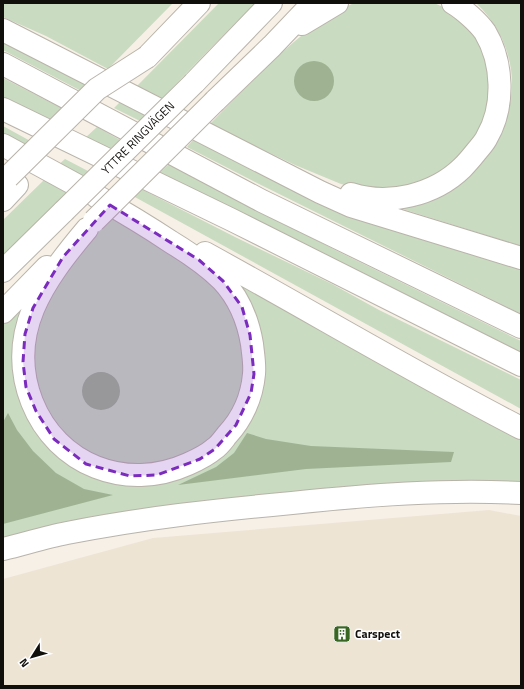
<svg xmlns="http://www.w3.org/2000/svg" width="524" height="689" font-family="'Titillium Web',sans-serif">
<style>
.built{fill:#eee4d4}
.green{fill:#c9dbc0}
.forest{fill:#9fb393}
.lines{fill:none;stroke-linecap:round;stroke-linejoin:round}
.highway-casing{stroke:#b9b3aa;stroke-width:24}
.highway{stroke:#fff;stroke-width:22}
.highway-bridge-casing{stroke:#b9b3aa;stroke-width:24;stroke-linecap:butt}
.highway-bridge{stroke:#fff;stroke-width:22}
.marked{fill:#7b2cbf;fill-opacity:0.2;stroke:#7b2cbf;stroke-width:3;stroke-dasharray:8 5;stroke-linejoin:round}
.labels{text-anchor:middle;stroke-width:3;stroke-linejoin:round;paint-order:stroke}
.street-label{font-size:12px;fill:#110f0c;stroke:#fff}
.poi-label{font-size:12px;font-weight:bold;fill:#110f0c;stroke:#fff;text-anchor:start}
</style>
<rect width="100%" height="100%" fill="#f7f0e7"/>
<!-- built -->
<path class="built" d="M 489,510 L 521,516 L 521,686 L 3,686 L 3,579 L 153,538 Z"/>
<!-- green -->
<path class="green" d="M 3,3 L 173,3 L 108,69 L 46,36 L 3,17 Z
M 219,3 L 255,3 L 162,98 L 137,86 Z
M 354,3 L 434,3 L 452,11 L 469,27 L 481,45 L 492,84 L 483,128 L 452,165 L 430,179 L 396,189 L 355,187 L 341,184 L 295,165 L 210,124 C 254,80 296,30 354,3 Z
M 476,3 L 520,3 L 521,5 L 521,246 L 393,206 L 498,138 C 523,92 514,39 476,3 Z
M 3,39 L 92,86 L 85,93 L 3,50 Z
M 3,78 L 67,111 L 53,124 L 3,97 Z
M 120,102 L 145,115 L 140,121 L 114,108 Z
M 3,126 L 34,143 L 28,148 L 3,135 Z
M 97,127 L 120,140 L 108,151 L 84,139 Z
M 193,140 L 242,164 L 521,268 L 521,314 L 259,184 L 187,147 Z
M 65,159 L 88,171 L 81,178 L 57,166 Z
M 169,164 L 335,250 L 521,341 L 521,360 L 155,177 Z
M 44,180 L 67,193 L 3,257 L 3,220 Z
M 141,189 L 235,237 L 332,284 L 379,310 L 521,380 L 521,409 L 133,196 Z
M 112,219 L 137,232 L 197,269 L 230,304 L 247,356 L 238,401 L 216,435 L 190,455 L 150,467 L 103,461 L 62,437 L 35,387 L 32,349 L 48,296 L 91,239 Z
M 222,271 L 521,436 L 521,487 L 3,540 L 3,322 L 33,290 L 18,331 L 61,458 L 182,476 L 257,397 Z"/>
<!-- forest -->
<path class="forest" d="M294 81a20 20 0 1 1 40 0a20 20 0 1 1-40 0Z
M82 391a19 19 0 1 1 38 0a19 19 0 1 1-38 0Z
M 8,413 L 17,430 L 33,451 L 56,473 L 84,489 L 113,495 L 3,524 L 3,422 Z
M 247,433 L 266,439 L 311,446 L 454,452 L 451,462 L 306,469 L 178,485 L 216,467 L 234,453 Z"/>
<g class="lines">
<defs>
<path id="highway" d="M 302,24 L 337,3
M 3,30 L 320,192 L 351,206 L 521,258
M 147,57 L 199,3
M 3,64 L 262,201 L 521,327
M 194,83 L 271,3
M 215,101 L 272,46 L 313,3
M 3,109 L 232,220 L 521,365
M 3,145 L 102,199
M 351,194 C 389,206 434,195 462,168 C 467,163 472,157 476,152 C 480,147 485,142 487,137 C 505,106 503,62 485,32 C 478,22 463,9 453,3
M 3,200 L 17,185
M 87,229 C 44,280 5,333 32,402 C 57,465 126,492 188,464 C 197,460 206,456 214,449 C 219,446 223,440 227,435 C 242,419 252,397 254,374 C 255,364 253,354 252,344 C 248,320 240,299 222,280 C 207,265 189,253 171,242 C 147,226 122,211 97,197
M 205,253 C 311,311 414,373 521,428
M 3,271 L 64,211
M 3,312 L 47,267
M 3,549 C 24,544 46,537 67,533 C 142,518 217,510 292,503 C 368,495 445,489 521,493"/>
</defs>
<!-- highway casing -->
<use href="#highway" class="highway-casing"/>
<!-- highway -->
<use href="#highway" class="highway"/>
<defs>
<path id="highway-bridge" d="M 8,177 L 97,89 L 147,57
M 64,211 L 194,83
M 94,221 L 215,101"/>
</defs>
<!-- highway-bridge casing -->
<use href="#highway-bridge" class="highway-bridge-casing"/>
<!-- highway-bridge -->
<use href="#highway-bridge" class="highway-bridge"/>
</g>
<!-- marked area -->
<path class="marked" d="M 110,205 L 199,260 L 223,281 L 242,307 L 250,335 L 254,374 L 251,393 L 236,425 L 215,449 L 200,459 L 157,475 L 130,476 L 86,464 L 54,439 L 36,411 L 26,387 L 23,362 L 25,334 L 33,308 L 63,257 Z"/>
<!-- icons -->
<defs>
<symbol id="building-square" viewBox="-11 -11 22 22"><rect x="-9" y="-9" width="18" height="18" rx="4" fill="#3a6623" stroke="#fff"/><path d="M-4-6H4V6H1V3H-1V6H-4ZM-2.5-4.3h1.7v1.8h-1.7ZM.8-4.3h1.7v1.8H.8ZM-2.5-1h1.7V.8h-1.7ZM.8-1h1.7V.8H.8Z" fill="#fff"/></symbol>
</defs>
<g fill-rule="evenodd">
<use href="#building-square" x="332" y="624" width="20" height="20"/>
</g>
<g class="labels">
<!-- street labels -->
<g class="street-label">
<text transform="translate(138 138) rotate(-45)" y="4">YTTRE RINGVÄGEN</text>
</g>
<!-- poi labels -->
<g class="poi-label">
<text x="355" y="638">Carspect</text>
</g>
</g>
<!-- border -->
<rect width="524" height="689" fill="none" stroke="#110f0c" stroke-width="8"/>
<!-- north arrow -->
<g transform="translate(32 657) rotate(233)" stroke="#ffffff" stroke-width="3" paint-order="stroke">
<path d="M0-3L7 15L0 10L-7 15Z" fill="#110f0c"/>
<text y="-6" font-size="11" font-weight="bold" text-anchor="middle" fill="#110f0c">N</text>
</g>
</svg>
